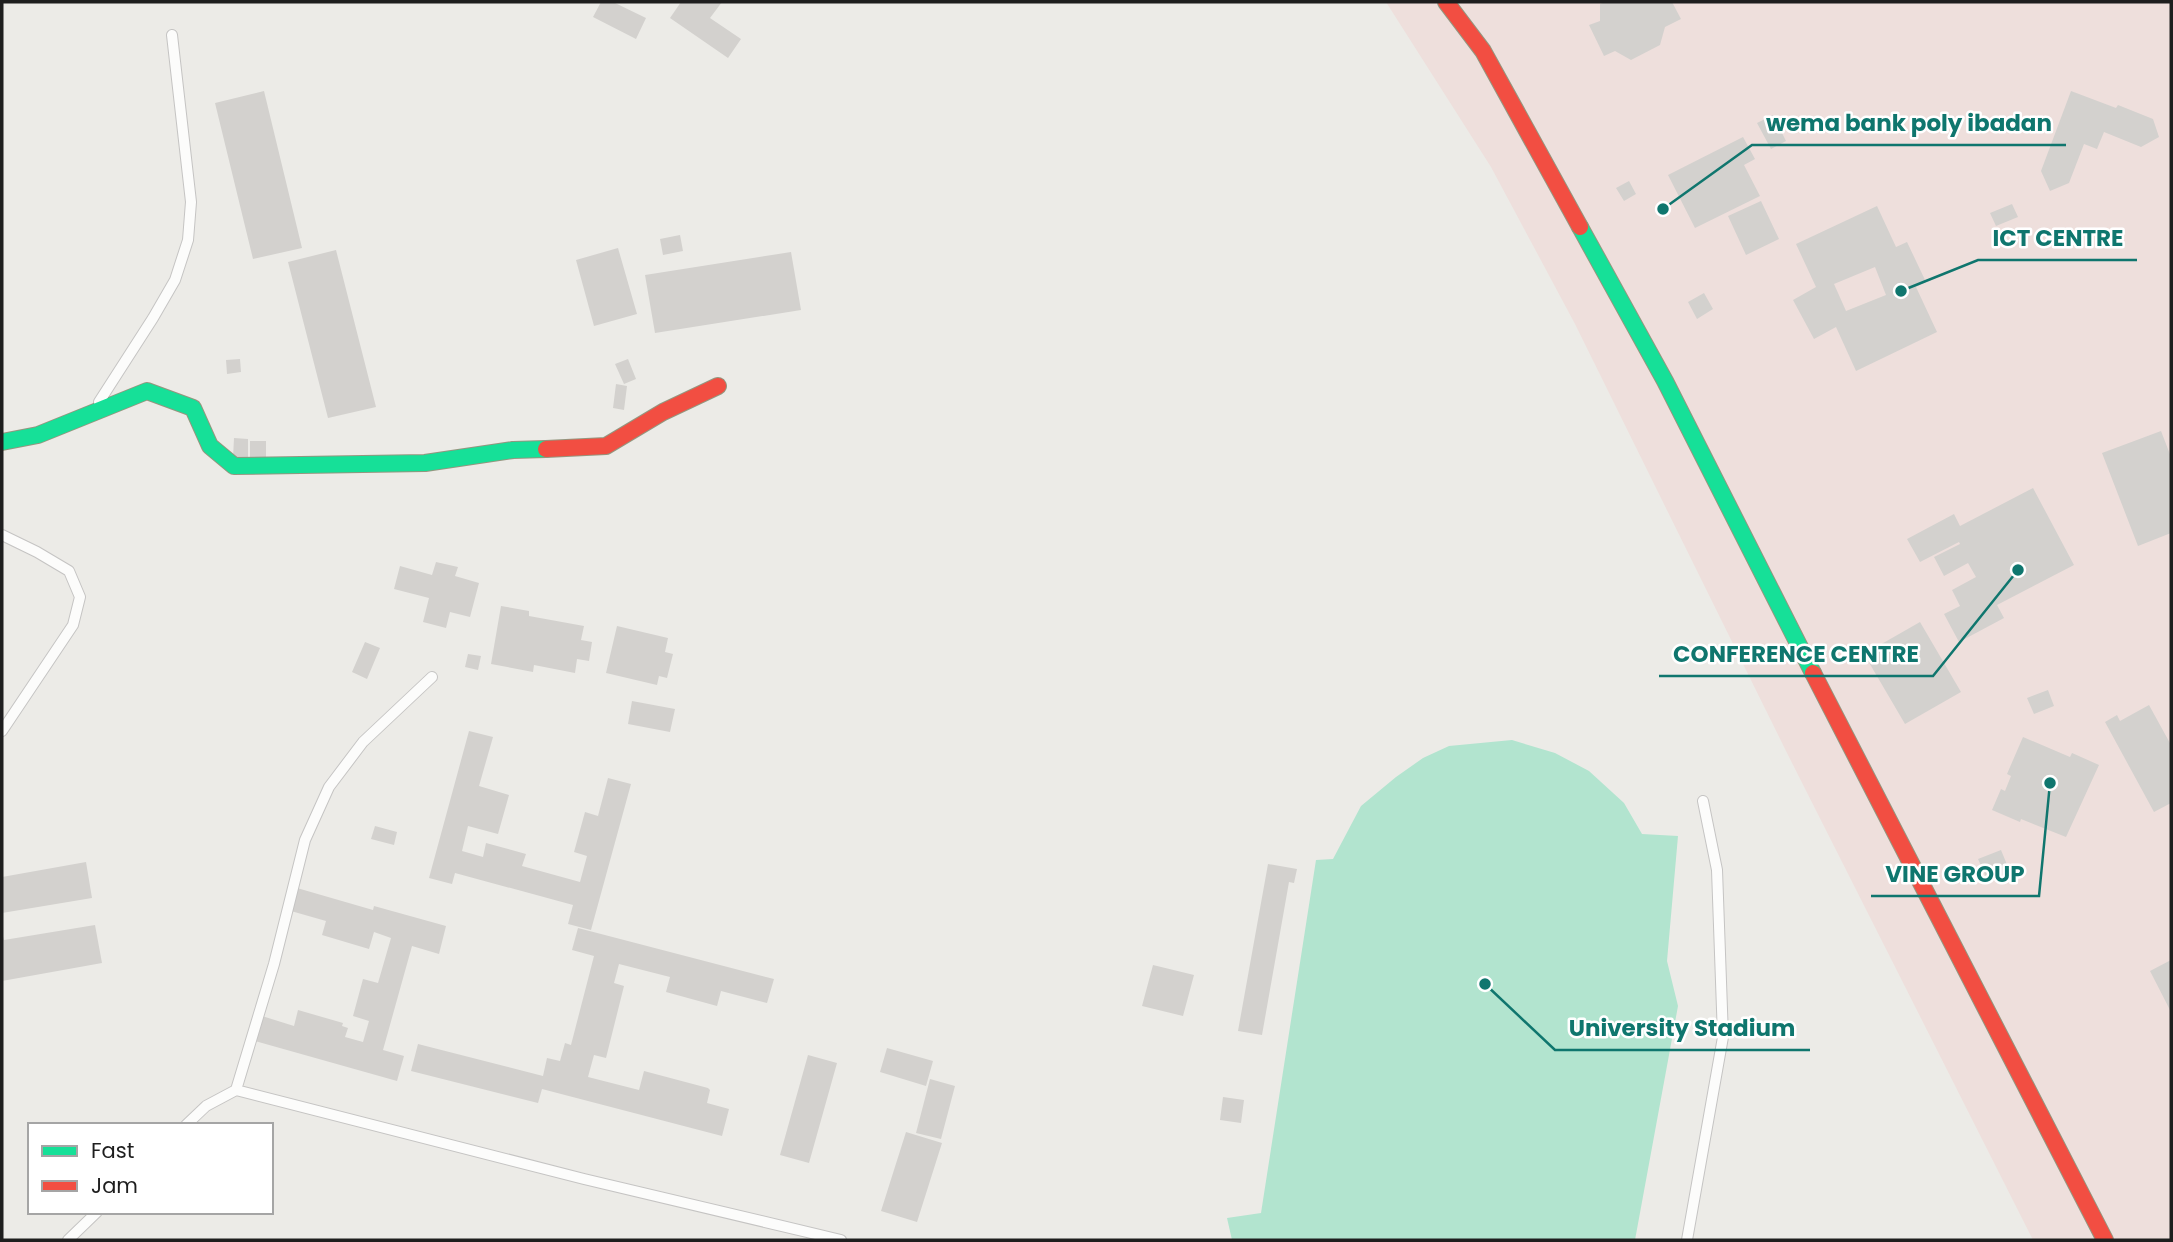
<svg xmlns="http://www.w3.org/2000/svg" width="2173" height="1242" font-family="Poppins,sans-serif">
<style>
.commercial{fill:#eedfdc}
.pitch{fill:#b2e4cf}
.building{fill:#d3d1ce;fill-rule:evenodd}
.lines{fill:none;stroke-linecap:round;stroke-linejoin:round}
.lane-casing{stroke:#c5c4c3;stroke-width:12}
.fast-casing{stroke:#94967f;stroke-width:18}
.jam-casing{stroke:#94967f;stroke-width:18}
.lane{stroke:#fcfcfb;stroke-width:10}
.fast{stroke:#16e098;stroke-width:16}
.jam{stroke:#f24e42;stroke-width:16}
.leader{fill:none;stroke:#0f766e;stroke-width:2.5}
.callout-dot{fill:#0f766e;stroke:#fff;stroke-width:2.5}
.callout-label{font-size:23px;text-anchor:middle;font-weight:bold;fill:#0f766e;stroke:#fff;stroke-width:5;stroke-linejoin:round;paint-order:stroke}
</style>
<rect width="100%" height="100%" fill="#ecebe7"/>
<!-- commercial -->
<path class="commercial" d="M 1386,2 L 2171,2 L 2171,1240 L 2033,1240 L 1787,753 L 1575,324 L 1491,167 Z"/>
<!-- pitch -->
<path class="pitch" d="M 1512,740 L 1555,753 L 1589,771 L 1624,803 L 1642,834 L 1678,836 L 1667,961 L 1678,1006 L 1635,1240 L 1232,1240 L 1227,1218 L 1261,1213 L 1316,860 L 1333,859 L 1361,806 L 1396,777 L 1423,758 L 1449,746 Z"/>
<!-- building -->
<path class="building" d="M 601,2 L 613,2 L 646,18 L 636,39 L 593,17 Z
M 681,2 L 722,2 L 710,18 L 741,39 L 728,58 L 670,18 Z
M 1605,2 L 1672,2 L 1681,19 L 1665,27 L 1660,45 L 1631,60 L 1615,51 L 1604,56 L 1589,25 L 1600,21 L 1600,4 Z
M 264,91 L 302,248 L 253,259 L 215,103 Z
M 2071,91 L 2116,108 L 2118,105 L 2153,119 L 2159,137 L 2141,147 L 2104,132 L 2097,149 L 2084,144 L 2069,183 L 2050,191 L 2041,171 Z
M 1773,115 L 1786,141 L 1771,149 L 1757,123 Z
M 1743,137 L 1755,159 L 1744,165 L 1760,196 L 1695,228 L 1668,175 Z
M 1629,181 L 1636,194 L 1624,201 L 1616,188 Z
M 1761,201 L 1779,239 L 1746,255 L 1728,216 Z
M 2012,204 L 2018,217 L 1996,226 L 1990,213 Z
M 1877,206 L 1896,247 L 1907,242 L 1926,282 L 1916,287 L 1937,332 L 1856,371 L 1836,327 L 1814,339 L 1793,300 L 1816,287 L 1796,244 ZM 1875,267 L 1886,295 L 1846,311 L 1834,284 Z
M 680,235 L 683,251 L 663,255 L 660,239 Z
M 618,248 L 637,314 L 594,326 L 576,260 Z
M 336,250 L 376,407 L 328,418 L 288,262 Z
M 791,252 L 801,310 L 655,333 L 645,275 Z
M 1704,293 L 1713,309 L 1697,319 L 1688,302 Z
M 240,359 L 241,372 L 227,374 L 226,360 Z
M 628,359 L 636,379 L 624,384 L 615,364 Z
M 616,384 L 627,386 L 624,410 L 613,408 Z
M 2161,431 L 2171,457 L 2171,533 L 2138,546 L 2102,453 Z
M 234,438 L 248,439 L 248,459 L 233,458 Z
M 250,441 L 266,441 L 266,460 L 250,460 Z
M 2033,488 L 2074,565 L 1997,605 L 2004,618 L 1959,642 L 1944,614 L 1960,606 L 1952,590 L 1976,577 L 1968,563 L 1944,576 L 1934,557 L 1960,544 L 1959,542 L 1920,562 L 1907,539 L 1954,514 L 1960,526 Z
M 436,562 L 458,567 L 455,576 L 479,583 L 470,617 L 450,612 L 446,628 L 423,622 L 429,598 L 394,589 L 400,566 L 432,575 Z
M 501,606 L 529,611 L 529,616 L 584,626 L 581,640 L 592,642 L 589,661 L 577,659 L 575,673 L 534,665 L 533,672 L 491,664 Z
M 1920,622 L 1961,692 L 1905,724 L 1864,654 Z
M 617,626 L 668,638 L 665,652 L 673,654 L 667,678 L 659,676 L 657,685 L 606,673 Z
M 365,642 L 380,648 L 367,679 L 352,672 Z
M 468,654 L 481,656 L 478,670 L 465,667 Z
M 2048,690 L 2054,706 L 2034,714 L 2027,698 Z
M 632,701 L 675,709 L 670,732 L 628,724 Z
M 2149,705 L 2171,745 L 2171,803 L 2154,812 L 2105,722 L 2117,715 L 2120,721 Z
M 469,731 L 493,737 L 479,786 L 509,795 L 498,834 L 468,826 L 462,851 L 483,857 L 486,843 L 526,854 L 522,866 L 580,882 L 587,856 L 574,852 L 585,812 L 598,816 L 608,778 L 631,784 L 591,930 L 568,924 L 573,905 L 455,873 L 452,884 L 429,878 Z
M 2023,737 L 2070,757 L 2072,753 L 2099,765 L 2066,837 L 2021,819 L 2020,822 L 1992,810 L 2001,789 L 2005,791 L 2011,776 L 2007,774 Z
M 375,826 L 397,832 L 394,845 L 371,839 Z
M 2001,850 L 2010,872 L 1988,881 L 1978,859 Z
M 86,862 L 92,898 L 2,913 L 2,877 Z
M 1268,864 L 1297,869 L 1294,883 L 1289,882 L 1262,1035 L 1238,1031 Z
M 297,888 L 373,910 L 374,906 L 446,926 L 439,954 L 412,946 L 383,1050 L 404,1056 L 397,1081 L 255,1041 L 262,1016 L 294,1026 L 298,1010 L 343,1023 L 342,1026 L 348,1028 L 345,1037 L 363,1042 L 369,1021 L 353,1016 L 363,979 L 378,983 L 391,938 L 374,932 L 369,949 L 322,935 L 326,921 L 291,911 Z
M 95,925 L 102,963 L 2,981 L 2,933 L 4,940 Z
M 578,928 L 774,979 L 767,1003 L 721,991 L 717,1006 L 666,992 L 670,977 L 619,964 L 614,983 L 624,986 L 606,1058 L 594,1055 L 588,1077 L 639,1090 L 644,1071 L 708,1088 L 710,1090 L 707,1103 L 729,1109 L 722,1136 L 542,1089 L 538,1103 L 411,1071 L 418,1044 L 543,1076 L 547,1058 L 560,1061 L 565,1043 L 571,1045 L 594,956 L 572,950 Z
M 2171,960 L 2171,1012 L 2150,971 Z
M 1153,965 L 1194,975 L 1183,1016 L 1142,1006 Z
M 887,1048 L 933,1061 L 926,1086 L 880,1072 Z
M 808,1055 L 837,1063 L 809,1163 L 780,1155 Z
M 930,1079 L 955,1086 L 941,1139 L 916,1133 Z
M 1223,1097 L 1244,1100 L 1241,1123 L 1220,1120 Z
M 906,1132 L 942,1143 L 917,1222 L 881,1211 Z"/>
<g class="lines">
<defs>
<path id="lane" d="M 99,402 L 153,318 L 175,280 L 188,240 L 191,202 L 172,35
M 2,535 L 37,552 L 69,571 L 80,597 L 73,625 L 2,731
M 236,1090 L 274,964 L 305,840 L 329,787 L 363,742 L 432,677
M 186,1125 L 206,1106 L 236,1090 L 584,1179 L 841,1240
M 68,1240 L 97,1212
M 1687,1240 L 1723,1037 L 1717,870 L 1703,801"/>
<path id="fast" d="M 1580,227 L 1665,381 L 1813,673
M 2,442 L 38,435 L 147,391 L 193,408 L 210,446 L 234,466 L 425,463 L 513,450 L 546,449"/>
<path id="jam" d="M 1446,2 L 1483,51 L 1580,227
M 546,449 L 606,446 L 663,412 L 718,386
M 1813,673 L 2105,1240"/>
</defs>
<!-- lane casing -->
<use href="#lane" class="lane-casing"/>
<!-- fast casing -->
<use href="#fast" class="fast-casing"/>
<!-- jam casing -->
<use href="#jam" class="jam-casing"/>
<!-- lane -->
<use href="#lane" class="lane"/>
<!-- fast -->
<use href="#fast" class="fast"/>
<!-- jam -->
<use href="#jam" class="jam"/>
</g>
<!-- callouts -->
<path class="leader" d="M1663 209L1752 145H2066M1901 291L1978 260H2137M2018 570L1933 676H1659M2050 783L2039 896H1871M1485 984L1555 1050H1810"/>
<g class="callout-dot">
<circle cx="1663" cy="209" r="7"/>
<circle cx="1901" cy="291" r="7"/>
<circle cx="2018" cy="570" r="7"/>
<circle cx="2050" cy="783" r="7"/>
<circle cx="1485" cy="984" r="7"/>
</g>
<g class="callout-label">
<text x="1909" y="131">wema bank poly ibadan</text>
<text x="2058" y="246">ICT CENTRE</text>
<text x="1796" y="662">CONFERENCE CENTRE</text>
<text x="1955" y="882">VINE GROUP</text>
<text x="1682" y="1036">University Stadium</text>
</g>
<!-- border -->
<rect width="2173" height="1242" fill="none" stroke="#1e1e1e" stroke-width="7"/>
<!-- legend -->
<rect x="28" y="1123" width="245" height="91" fill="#ffffff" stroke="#a5a5a5" stroke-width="2"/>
<rect x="42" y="1146" width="35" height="10" fill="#16e098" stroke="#a5a5a5" stroke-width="2"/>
<text x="91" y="1158" font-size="21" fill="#1e1e1e">Fast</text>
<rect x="42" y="1181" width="35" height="10" fill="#f24e42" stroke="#a5a5a5" stroke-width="2"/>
<text x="91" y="1193" font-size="21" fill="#1e1e1e">Jam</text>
</svg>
